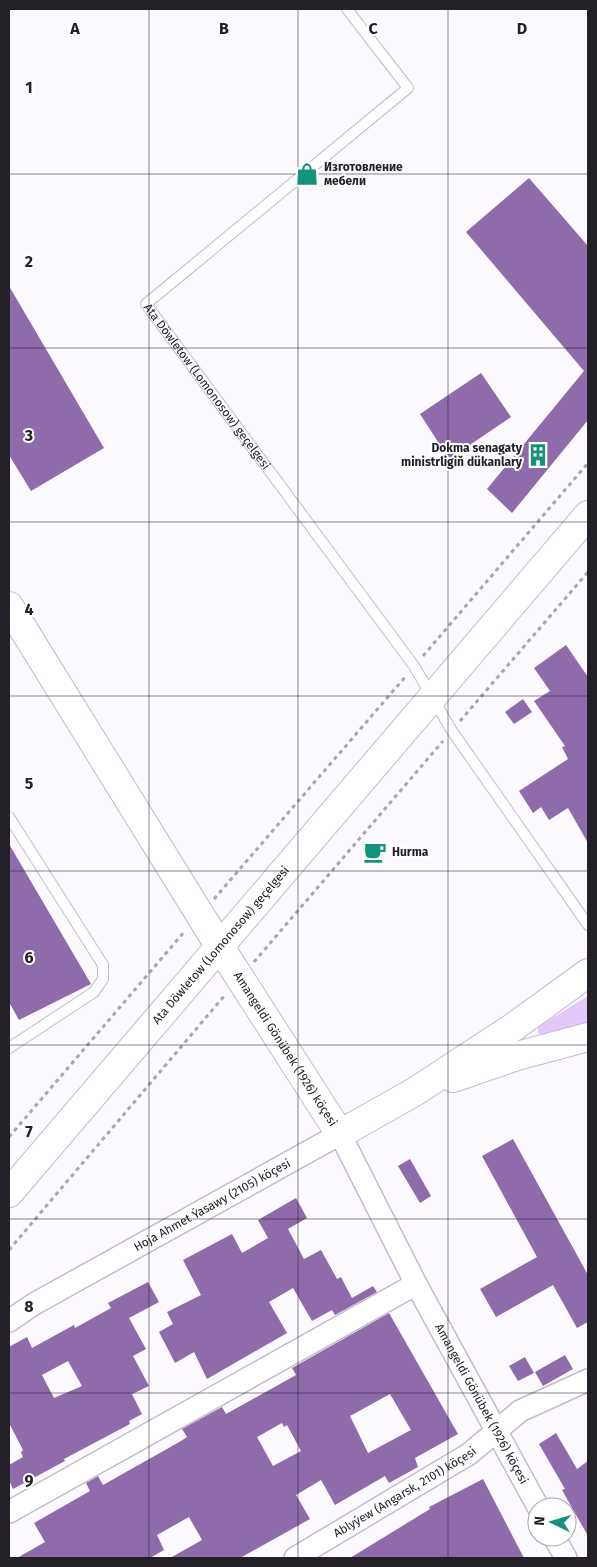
<svg xmlns="http://www.w3.org/2000/svg" width="597" height="1567" font-family="'Fira Sans',sans-serif">
<style>
.green{fill:#e3c8fc}
.building{fill:#8e6bab;fill-rule:evenodd}
.lines{fill:none;stroke-linecap:round;stroke-linejoin:round}
.lane-casing{stroke:#c5bacf;stroke-width:12}
.street-casing{stroke:#c5bacf;stroke-width:24}
.secondary-casing{stroke:#c5bacf;stroke-width:30}
.path{stroke:#a8a5ac;stroke-width:3;stroke-dasharray:4 4;stroke-linecap:butt}
.lane{stroke:#fff;stroke-width:10}
.street{stroke:#fff;stroke-width:21}
.secondary{stroke:#fff;stroke-width:28}
.grid{fill:none;stroke:#242028;stroke-width:1;stroke-opacity:0.55}
.labels{text-anchor:middle;stroke-width:4;stroke-linejoin:round;paint-order:stroke}
.poi-label{font-size:12px;font-weight:bold;fill:#242028;stroke:#fff;text-anchor:start}
.street-label{font-size:12px;fill:#242028;stroke:#fff}
.grid-label{font-size:16px;text-anchor:middle;font-weight:bold;fill:#242028;stroke:#fff;stroke-width:4;stroke-linejoin:round;paint-order:stroke}
</style>
<rect width="100%" height="100%" fill="#fcfaff"/>
<!-- green -->
<path class="green" d="M 588,996 L 588,1024 L 542,1035 L 538,1033 L 538,1027 L 541,1025 Z"/>
<!-- building -->
<path class="building" d="M 529,178 L 588,246 L 588,420 L 512,513 L 487,489 L 584,371 L 466,232 Z
M 9,286 L 104,448 L 31,491 L 9,455 Z
M 481,373 L 511,417 L 449,459 L 420,414 Z
M 566,645 L 588,677 L 588,843 L 568,808 L 549,820 L 541,807 L 533,813 L 519,791 L 568,759 L 562,747 L 565,746 L 534,701 L 550,691 L 534,668 Z
M 523,699 L 532,712 L 514,724 L 505,712 Z
M 9,844 L 91,984 L 19,1020 L 9,1002 Z
M 513,1139 L 588,1275 L 588,1322 L 577,1328 L 553,1285 L 496,1317 L 480,1289 L 537,1257 L 482,1156 Z
M 410,1159 L 431,1196 L 420,1203 L 398,1166 Z
M 296,1198 L 307,1218 L 288,1229 L 304,1259 L 321,1250 L 337,1279 L 341,1277 L 352,1298 L 373,1286 L 377,1292 L 335,1315 L 332,1310 L 312,1321 L 293,1288 L 269,1302 L 287,1333 L 207,1379 L 194,1352 L 175,1363 L 159,1332 L 173,1324 L 167,1312 L 201,1295 L 183,1260 L 232,1234 L 242,1253 L 268,1238 L 258,1220 Z
M 148,1282 L 159,1302 L 129,1318 L 146,1349 L 133,1356 L 149,1386 L 132,1394 L 142,1414 L 129,1421 L 130,1424 L 64,1459 L 65,1461 L 13,1489 L 9,1480 L 9,1465 L 23,1457 L 21,1452 L 23,1450 L 9,1423 L 9,1347 L 27,1337 L 32,1348 L 74,1325 L 75,1328 L 111,1308 L 108,1303 ZM 68,1361 L 82,1386 L 54,1398 L 42,1375 Z
M 389,1313 L 458,1434 L 415,1458 L 418,1467 L 389,1483 L 385,1476 L 335,1505 L 321,1480 L 296,1495 L 310,1519 L 240,1558 L 170,1558 L 202,1540 L 189,1517 L 157,1535 L 164,1550 L 150,1558 L 17,1558 L 45,1542 L 34,1523 L 90,1491 L 86,1483 L 98,1476 L 103,1485 L 181,1441 L 187,1437 L 182,1429 L 222,1407 L 226,1414 L 296,1375 L 292,1368 ZM 390,1394 L 411,1430 L 368,1453 L 350,1416 ZM 282,1423 L 284,1427 L 287,1425 L 301,1451 L 273,1466 L 257,1437 Z
M 565,1355 L 573,1369 L 543,1386 L 535,1372 Z
M 525,1357 L 534,1373 L 518,1381 L 509,1366 Z
M 556,1433 L 577,1469 L 588,1461 L 588,1536 L 562,1490 L 565,1489 L 539,1444 Z
M 483,1479 L 524,1558 L 350,1558 L 430,1509 L 429,1507 Z"/>
<g class="lines">
<defs>
<g id="lane">
<path id="s1" d="M 347,9 L 408,88 L 146,304 L 414,666 L 452,731 L 588,925"/>
<path d="M 9,817 L 103,965 L 103,979 L 94,992 L 9,1048"/>
</g>
<g id="street">
<path id="s2" d="M 9,1321 L 34,1304 L 340,1134 L 416,1284 L 538,1507"/>
<path d="M 9,1512 L 416,1284"/>
<path d="M 554,1537 L 566,1558"/>
<path id="s3" d="M 295,1558 L 469,1454 L 520,1411 L 588,1380"/>
</g>
<g id="secondary">
<path id="s4" d="M 9,606 L 220,947 L 340,1134 L 416,1091 L 515,1026 L 588,973"/>
<path d="M 453,1078 L 517,1056 L 588,1037"/>
<path id="s5" d="M 9,1193 L 588,515"/>
</g>
</defs>
<!-- lane casing -->
<use href="#lane" class="lane-casing"/>
<!-- street casing -->
<use href="#street" class="street-casing"/>
<!-- secondary casing -->
<use href="#secondary" class="secondary-casing"/>
<!-- path -->
<path class="path" d="M 423,656 L 588,463
M 460,721 L 588,572
M 214,899 L 406,676
M 254,962 L 443,741
M 9,1137 L 185,931
M 9,1250 L 225,995"/>
<!-- lane -->
<use href="#lane" class="lane"/>
<!-- street -->
<use href="#street" class="street"/>
<!-- secondary -->
<use href="#secondary" class="secondary"/>
</g>
<!-- grid -->
<path class="grid" d="M 149,9 L 149,1558M 298,9 L 298,1558M 448,9 L 448,1558M 9,174 L 588,174M 9,348 L 588,348M 9,522 L 588,522M 9,696 L 588,696M 9,871 L 588,871M 9,1045 L 588,1045M 9,1219 L 588,1219M 9,1393 L 588,1393"/>
<!-- icons -->
<defs>
<symbol id="shop-bare" viewBox="-9 -9 18 18"><path d="M-5-2.5h2.3a2.7 3.5 0 0 1 5.4 0H5L5.5 6h-11ZM-1.5-2.5h3a1.5 2.3 0 0 0-3 0Z" fill="#14937c" stroke="#fff" stroke-width="2.5" paint-order="stroke"/></symbol>
<symbol id="building-bare" viewBox="-9 -9 18 18"><path d="M-4-6H4V6H1V3H-1V6H-4ZM-2.5-4.3h1.7v1.8h-1.7ZM.8-4.3h1.7v1.8H.8ZM-2.5-1h1.7V.8h-1.7ZM.8-1h1.7V.8H.8Z" fill="#14937c" stroke="#fff" stroke-width="2.5" paint-order="stroke"/></symbol>
<symbol id="cafe-bare" viewBox="-9 -9 18 18"><path d="M-5.5-4.5H6V0H3Q3 3.5 0 3.5H-2.5Q-5.5 3.5-5.5 0ZM3-3.2v2h1.7v-2ZM-6 4.5H4V6H-6Z" fill="#14937c" stroke="#fff" stroke-width="2.5" paint-order="stroke"/></symbol>
</defs>
<g fill-rule="evenodd">
<use href="#shop-bare" x="291" y="158" width="32" height="32"/>
<use href="#building-bare" x="522" y="439" width="32" height="32"/>
<use href="#cafe-bare" x="359" y="836" width="32" height="32"/>
</g>
<g class="labels">
<!-- poi labels -->
<g class="poi-label">
<text x="324" y="171">Изготовление<tspan x="324" dy="14">мебели</tspan></text>
<text x="522" y="452" text-anchor="end">Dokma senagaty<tspan x="522" dy="14">ministrligiň dükanlary</tspan></text>
<text x="392" y="856">Hurma</text>
</g>
<!-- street labels -->
<g class="street-label">
<text dy="4" stroke="none"><textPath href="#s1" startOffset="542">Ata Döwletow (Lomonosow) geçelgesi</textPath></text>
<text dy="4" stroke="none"><textPath href="#s5" startOffset="326">Ata Döwletow (Lomonosow) geçelgesi</textPath></text>
<text dy="4" stroke="none"><textPath href="#s4" startOffset="522">Amangeldi Gönübek (1926) köçesi</textPath></text>
<text dy="4" stroke="none"><textPath href="#s2" startOffset="234">Hoja Ahmet Ýasawy (2105) köçesi</textPath></text>
<text dy="4" stroke="none"><textPath href="#s2" startOffset="685">Amangeldi Gönübek (1926) köçesi</textPath></text>
<text dy="4" stroke="none"><textPath href="#s3" startOffset="128">Ablyýew (Angarsk, 2101) köçesi</textPath></text>
</g>
</g>
<g class="grid-label">
<text x="75" y="34">A</text>
<text x="224" y="34">B</text>
<text x="373" y="34">C</text>
<text x="522" y="34">D</text>
<text x="29" y="93">1</text>
<text x="29" y="267">2</text>
<text x="29" y="441">3</text>
<text x="29" y="615">4</text>
<text x="29" y="789">5</text>
<text x="29" y="963">6</text>
<text x="29" y="1137">7</text>
<text x="29" y="1312">8</text>
<text x="29" y="1486">9</text>
</g>
<!-- border -->
<rect width="597" height="1567" fill="none" stroke="#242028" stroke-width="20"/>
<!-- north arrow -->
<g transform="translate(552 1522) rotate(275)"><circle r="24" fill="#ffffff" stroke="#a7a6a9"/>
<path d="M0-4L9 19L0 12L-9 19Z" fill="#14937c"/>
<text y="-8" font-size="14" font-weight="bold" text-anchor="middle" fill="#242028">N</text>
</g>
</svg>
